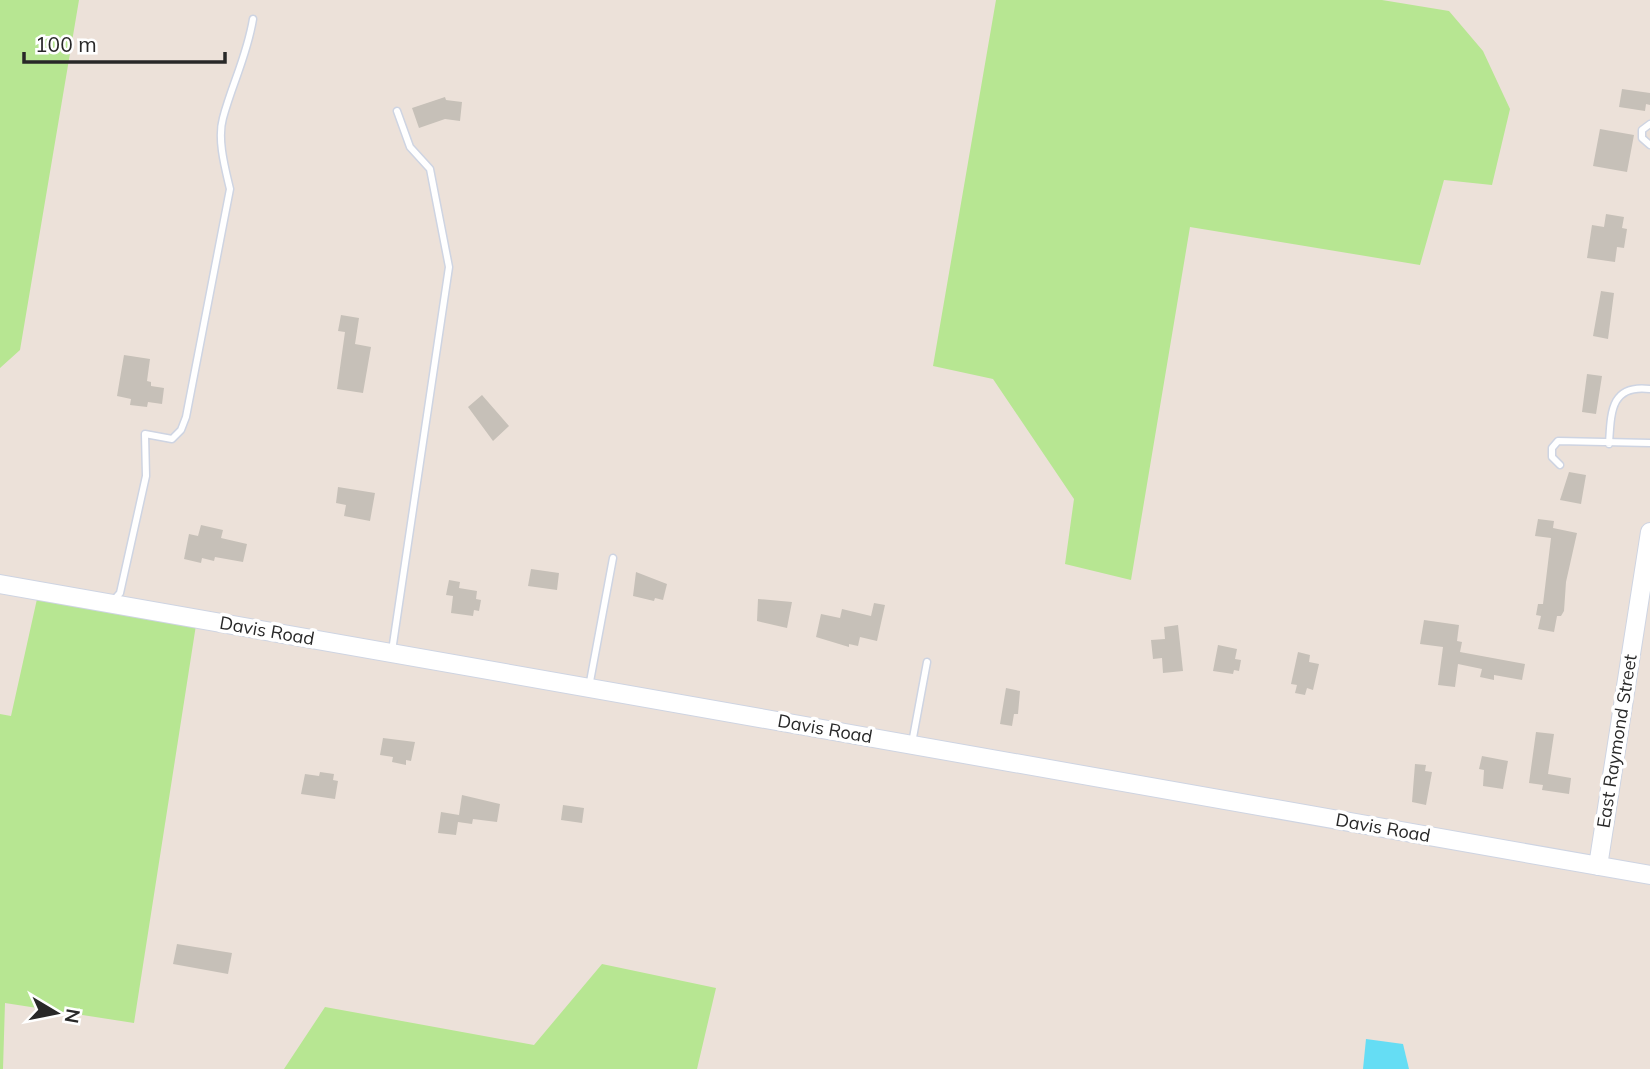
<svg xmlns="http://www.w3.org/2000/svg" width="1650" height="1069" font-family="Mulish,sans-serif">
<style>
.green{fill:#b7e692}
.water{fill:#65ddf4}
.building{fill:#c6c0b8}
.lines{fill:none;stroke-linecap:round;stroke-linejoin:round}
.lane-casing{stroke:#ced4e2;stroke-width:9}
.secondary-casing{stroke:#ced4e2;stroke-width:20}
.lane{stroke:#fff;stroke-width:6}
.secondary{stroke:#fff;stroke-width:18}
.labels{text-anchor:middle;stroke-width:7;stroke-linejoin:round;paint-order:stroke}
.street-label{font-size:18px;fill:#282828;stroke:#fff}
</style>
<rect width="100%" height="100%" fill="#ece1d9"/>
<!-- green -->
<path class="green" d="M 0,0 L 79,0 L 20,350 L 0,368 Z
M 996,0 L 1382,0 L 1449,11 L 1483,51 L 1510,109 L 1492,185 L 1444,180 L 1420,265 L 1190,227 L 1131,580 L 1065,564 L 1074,499 L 993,379 L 933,366 Z
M 37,599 L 196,625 L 134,1023 L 5,1003 L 3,1069 L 0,1069 L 0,714 L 11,716 Z
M 602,964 L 716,988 L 697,1069 L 284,1069 L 325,1007 L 534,1045 Z"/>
<!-- water -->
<path class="water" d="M 1366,1039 L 1403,1044 L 1409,1069 L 1363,1069 Z"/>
<!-- building -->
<path class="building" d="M 1622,89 L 1650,93 L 1650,105 L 1646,104 L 1645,111 L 1619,107 Z
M 445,97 L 446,100 L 462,102 L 460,121 L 445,119 L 419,128 L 412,108 Z
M 1600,129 L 1634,135 L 1627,172 L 1593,166 Z
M 1606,214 L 1624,217 L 1622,228 L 1627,229 L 1624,248 L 1617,247 L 1615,262 L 1587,258 L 1592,225 L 1604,227 Z
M 1601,291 L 1614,293 L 1608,339 L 1593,336 Z
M 341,315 L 359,318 L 355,344 L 371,347 L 363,393 L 337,389 L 345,332 L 338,331 Z
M 124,355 L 150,359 L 147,381 L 151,382 L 151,386 L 164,388 L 162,404 L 148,402 L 147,407 L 130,405 L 131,399 L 117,396 Z
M 1587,374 L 1602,376 L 1596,414 L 1582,412 Z
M 482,395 L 509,426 L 493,441 L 468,407 Z
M 1569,472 L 1586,475 L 1581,504 L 1560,500 Z
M 338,487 L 375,493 L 370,521 L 344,516 L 346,505 L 336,503 Z
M 1538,519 L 1554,521 L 1553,528 L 1577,533 L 1566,582 L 1564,611 L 1561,616 L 1557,616 L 1554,632 L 1538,629 L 1541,616 L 1536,615 L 1538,604 L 1543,604 L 1551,538 L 1535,536 Z
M 201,525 L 223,530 L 221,538 L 247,544 L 243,562 L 215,557 L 214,561 L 202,558 L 201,563 L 184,559 L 189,534 L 198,536 Z
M 531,569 L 559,573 L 557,590 L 528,586 Z
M 636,572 L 667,584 L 663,600 L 655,598 L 654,601 L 633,596 Z
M 449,580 L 460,582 L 459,588 L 477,591 L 476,599 L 481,600 L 479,611 L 474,610 L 473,616 L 451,613 L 453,596 L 446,595 Z
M 758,599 L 792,602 L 787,628 L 757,621 Z
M 874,603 L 885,605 L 877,641 L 860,637 L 858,646 L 849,644 L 849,647 L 816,637 L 821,614 L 840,618 L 842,609 L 871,616 Z
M 1424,620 L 1459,625 L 1457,641 L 1462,642 L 1460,652 L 1525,664 L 1522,680 L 1494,675 L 1494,680 L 1480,677 L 1482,669 L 1458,664 L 1455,687 L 1438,685 L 1443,647 L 1420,644 Z
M 1178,625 L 1183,671 L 1163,673 L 1162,658 L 1153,659 L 1151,640 L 1165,639 L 1164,627 Z
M 1218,645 L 1237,649 L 1235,659 L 1241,660 L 1239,671 L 1234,670 L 1233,674 L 1213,671 Z
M 1298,652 L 1310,655 L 1309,662 L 1319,664 L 1313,690 L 1307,688 L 1305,695 L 1295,693 L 1297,685 L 1291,684 Z
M 1006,688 L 1020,691 L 1018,714 L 1014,714 L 1012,726 L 1000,724 Z
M 1536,732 L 1554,734 L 1548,774 L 1571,778 L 1569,794 L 1542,790 L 1543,785 L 1529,783 Z
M 383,738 L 415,742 L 411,761 L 406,760 L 406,765 L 392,762 L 393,757 L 380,755 Z
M 1482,756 L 1508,761 L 1503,789 L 1483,786 L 1484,770 L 1479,769 Z
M 1415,764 L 1426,765 L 1425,771 L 1432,772 L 1426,805 L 1412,802 Z
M 320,772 L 334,774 L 333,780 L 338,781 L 335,799 L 301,794 L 305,774 L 319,776 Z
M 462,795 L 500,804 L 497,822 L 473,819 L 472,824 L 458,822 L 456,835 L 438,833 L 441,812 L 459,815 Z
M 563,805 L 584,808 L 582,823 L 561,820 Z
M 177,944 L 232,953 L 228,974 L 173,964 Z"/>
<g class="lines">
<defs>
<path id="lane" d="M 1650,124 L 1642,130 L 1642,138 L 1650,145
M 1609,444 C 1611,413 1610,384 1650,389
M 1560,465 L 1552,457 L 1552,448 L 1558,441 L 1650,443
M 112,602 L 120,593 L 146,476 L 145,434 L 172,439 L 181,430 L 186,417 L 230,189 C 225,168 217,139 223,118 C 232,84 247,56 253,19
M 392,651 L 449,267 L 430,169 L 410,147 L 397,111
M 589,687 L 613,558
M 912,743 L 927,662"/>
<path id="secondary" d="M 0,584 L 1650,875
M 1598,866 L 1650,532"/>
</defs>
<!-- lane casing -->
<use href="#lane" class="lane-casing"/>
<!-- secondary casing -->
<use href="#secondary" class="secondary-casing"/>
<!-- lane -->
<use href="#lane" class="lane"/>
<!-- secondary -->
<use href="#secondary" class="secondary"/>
</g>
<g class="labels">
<!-- street labels -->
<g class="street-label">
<text transform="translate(267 631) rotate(10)" y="6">Davis Road</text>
<text transform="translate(825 729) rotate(10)" y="6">Davis Road</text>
<text transform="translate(1617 741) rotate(-81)" y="6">East Raymond Street</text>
<text transform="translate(1383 828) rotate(10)" y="6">Davis Road</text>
</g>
</g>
<!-- north arrow -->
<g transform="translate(56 1013) rotate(100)" stroke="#ffffff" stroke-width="5" paint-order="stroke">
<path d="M0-5L12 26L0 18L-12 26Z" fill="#282828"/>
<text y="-10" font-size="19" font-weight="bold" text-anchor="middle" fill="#282828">N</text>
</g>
<!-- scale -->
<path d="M24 52v10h201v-10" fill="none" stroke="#282828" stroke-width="3.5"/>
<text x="35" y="52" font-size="21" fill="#282828" stroke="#ffffff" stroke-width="5" paint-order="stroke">100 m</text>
</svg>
